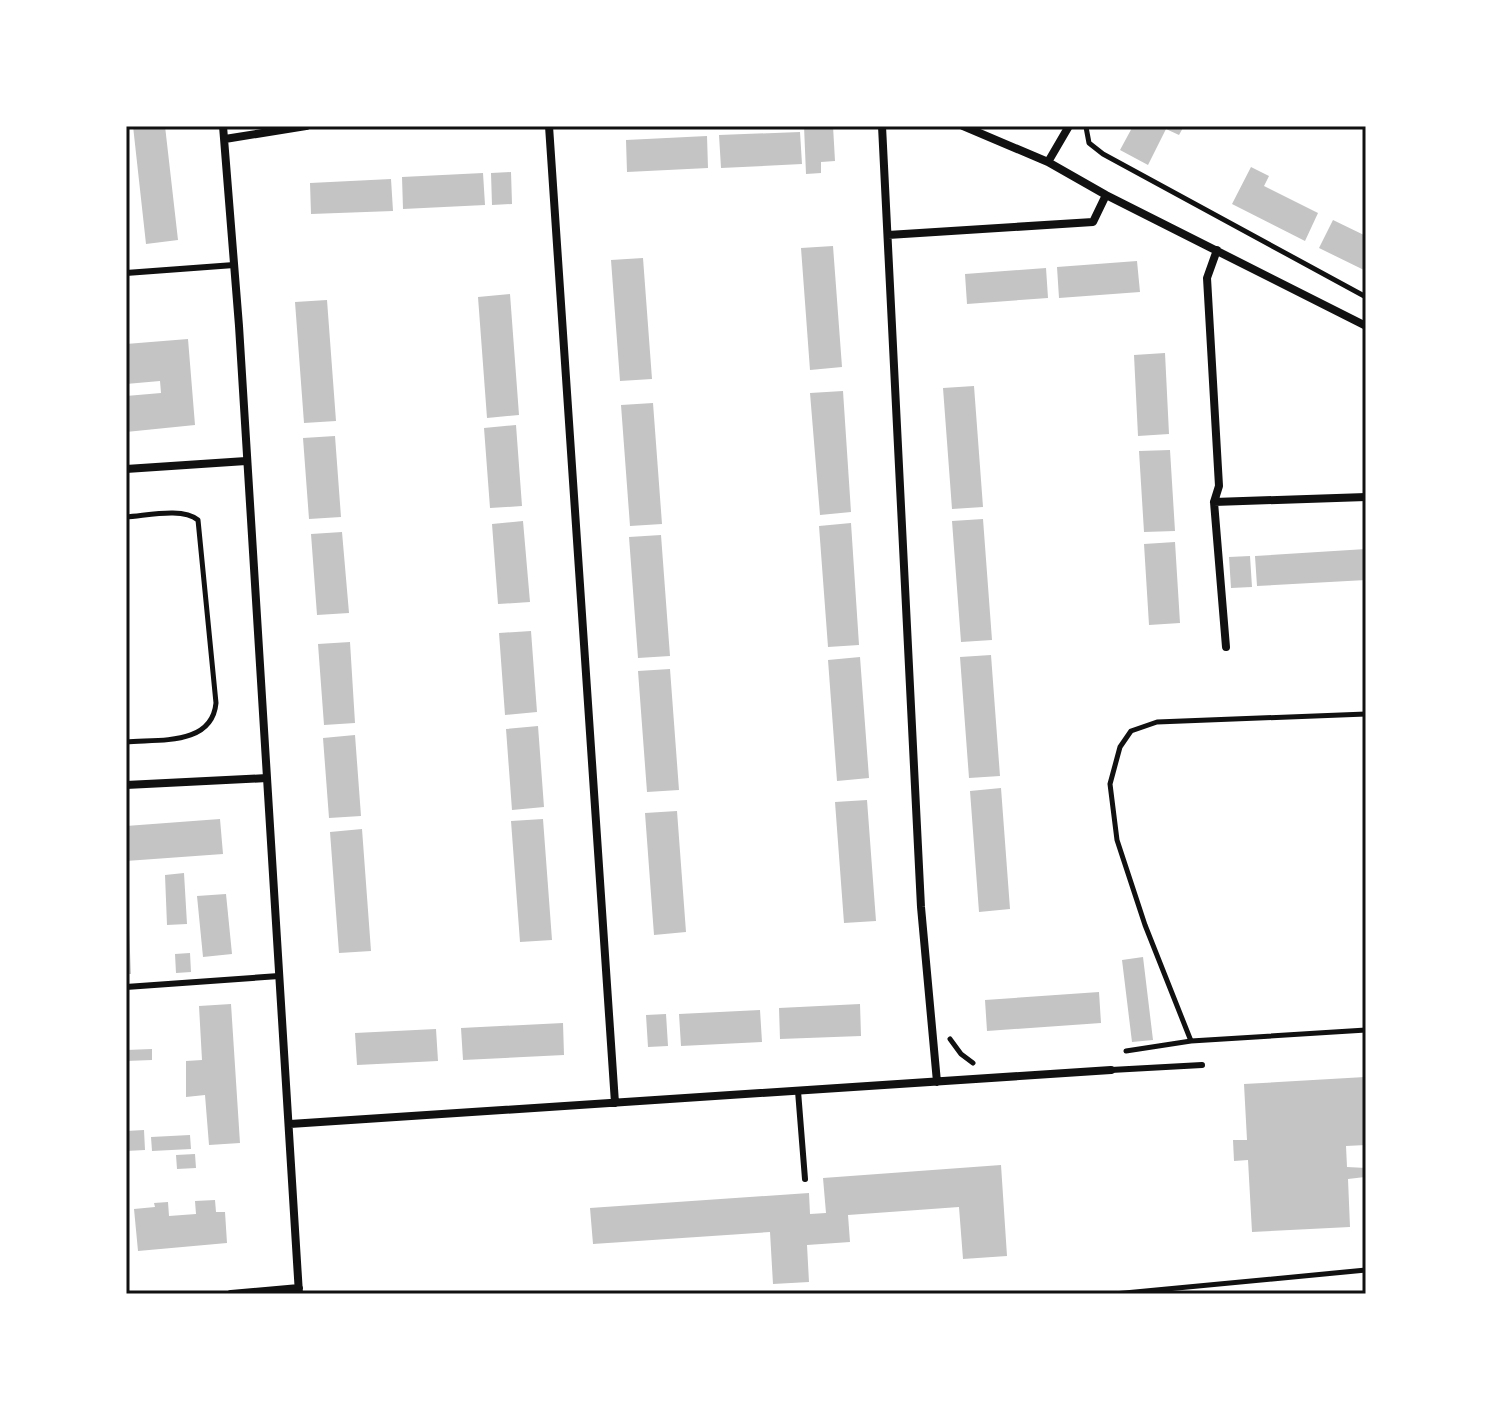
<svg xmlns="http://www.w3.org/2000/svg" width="1492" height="1420" font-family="Raleway,sans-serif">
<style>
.building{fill:#c4c4c4}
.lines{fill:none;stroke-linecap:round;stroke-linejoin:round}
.path{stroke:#111;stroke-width:5}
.service{stroke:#111;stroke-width:6}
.minor{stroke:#111;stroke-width:8}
.neatline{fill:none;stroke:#111;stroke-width:3}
</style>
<rect width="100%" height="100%" fill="#fff"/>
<!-- building -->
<path class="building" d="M 133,126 L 165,126 L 178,240 L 146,244 Z
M 804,126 L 833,126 L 835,161 L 821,162 L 821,173 L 806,174 Z
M 1133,126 L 1184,126 L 1179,135 L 1166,129 L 1148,165 L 1120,150 Z
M 800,132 L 802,164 L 721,168 L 719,135 Z
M 707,136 L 708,168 L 627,172 L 626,140 Z
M 1251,167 L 1269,176 L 1264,186 L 1318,213 L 1305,241 L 1232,204 Z
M 511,172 L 512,204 L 492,205 L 491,173 Z
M 483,173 L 485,205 L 403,209 L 402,177 Z
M 391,179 L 393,211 L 311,214 L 310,183 Z
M 1333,220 L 1366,236 L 1366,271 L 1319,248 Z
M 833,246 L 842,367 L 810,370 L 801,248 Z
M 643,258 L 652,379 L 620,381 L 611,260 Z
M 1137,261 L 1140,292 L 1059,298 L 1057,267 Z
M 1046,268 L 1048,298 L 967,304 L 965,274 Z
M 510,294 L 519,415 L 487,418 L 478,297 Z
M 327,300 L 336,421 L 304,423 L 295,302 Z
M 188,339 L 195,425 L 126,432 L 126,396 L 161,393 L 160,381 L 126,384 L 126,344 Z
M 1165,353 L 1169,434 L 1138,436 L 1134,355 Z
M 974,386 L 983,507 L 952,509 L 943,388 Z
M 843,391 L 851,512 L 820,515 L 810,393 Z
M 653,403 L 662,524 L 630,526 L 621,405 Z
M 516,425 L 522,506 L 490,508 L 484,428 Z
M 335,436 L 341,517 L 309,519 L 303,438 Z
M 1170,450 L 1175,531 L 1144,532 L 1139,451 Z
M 983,519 L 992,640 L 961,642 L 952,521 Z
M 523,521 L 530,602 L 498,604 L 492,524 Z
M 851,523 L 859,645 L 828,647 L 819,526 Z
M 342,532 L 349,613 L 317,615 L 311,534 Z
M 661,535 L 670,656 L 638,658 L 629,537 Z
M 1175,542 L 1180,623 L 1149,625 L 1144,544 Z
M 1366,549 L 1366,580 L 1257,586 L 1255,556 Z
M 1250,556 L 1252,587 L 1231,588 L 1229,557 Z
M 531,631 L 537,712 L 505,715 L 499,633 Z
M 350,642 L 355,723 L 324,725 L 318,644 Z
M 991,655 L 1000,776 L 969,778 L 960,657 Z
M 860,657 L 869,778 L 837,781 L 828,660 Z
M 670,669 L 679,790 L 647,792 L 638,671 Z
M 538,726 L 544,807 L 512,810 L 506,729 Z
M 355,735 L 361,816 L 329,818 L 323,738 Z
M 1001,788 L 1010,909 L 979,912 L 970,791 Z
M 867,800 L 876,921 L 844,923 L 835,802 Z
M 677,811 L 686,932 L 654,935 L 645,813 Z
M 220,819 L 223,854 L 126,861 L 126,826 Z
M 543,819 L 552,940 L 520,942 L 511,821 Z
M 362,829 L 371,951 L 339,953 L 330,832 Z
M 184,873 L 187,924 L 167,925 L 165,875 Z
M 226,894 L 232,954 L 203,957 L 197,896 Z
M 126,929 L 129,929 L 131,974 L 126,974 Z
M 190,953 L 191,972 L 176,973 L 175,954 Z
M 1143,957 L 1153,1040 L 1132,1042 L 1122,960 Z
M 1099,992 L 1101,1023 L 987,1031 L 985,1000 Z
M 231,1004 L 240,1143 L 209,1145 L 205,1095 L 186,1097 L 186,1061 L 202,1060 L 199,1006 Z
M 860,1004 L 861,1036 L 780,1039 L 779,1008 Z
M 760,1010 L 762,1042 L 681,1046 L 679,1014 Z
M 666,1014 L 668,1046 L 648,1047 L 646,1015 Z
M 563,1023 L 564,1055 L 463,1060 L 461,1028 Z
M 436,1029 L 438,1061 L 357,1065 L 355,1033 Z
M 152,1049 L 152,1060 L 126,1061 L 126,1050 Z
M 1365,1077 L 1366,1145 L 1346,1146 L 1347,1167 L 1366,1168 L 1365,1177 L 1348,1179 L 1350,1227 L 1252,1232 L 1248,1160 L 1234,1161 L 1233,1140 L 1247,1140 L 1244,1084 Z
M 144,1130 L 145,1150 L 126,1151 L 126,1131 Z
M 190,1135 L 191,1149 L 152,1151 L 151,1137 Z
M 195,1154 L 196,1168 L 177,1169 L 176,1155 Z
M 1001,1165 L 1007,1256 L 963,1259 L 959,1207 L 848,1215 L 850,1242 L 807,1245 L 809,1282 L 773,1284 L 770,1232 L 593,1244 L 590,1208 L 809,1193 L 810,1214 L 826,1213 L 823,1178 Z
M 215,1200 L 216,1212 L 225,1212 L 227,1243 L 138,1251 L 134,1209 L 155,1207 L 154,1203 L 168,1202 L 169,1216 L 196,1214 L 195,1201 Z"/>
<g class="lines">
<!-- path -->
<path class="path" d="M 1086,127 L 1089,143 L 1103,154 L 1366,297
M 126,517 C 146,516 182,507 198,520 L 216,703 C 212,746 159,739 126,742
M 950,1039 L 961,1054 L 973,1063
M 1191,1041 L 1366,1030
M 1126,1051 L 1191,1041 L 1145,925 L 1117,840 L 1110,784 L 1120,747 L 1131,731 L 1157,722 L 1366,714
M 1114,1294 L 1366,1270"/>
<!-- service -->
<path class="service" d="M 126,273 L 234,265
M 126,987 L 279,976
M 1111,1070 L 1202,1065
M 798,1091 L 805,1179"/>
<!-- minor -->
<path class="minor" d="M 223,126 L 239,326 L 299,1294
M 549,126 L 615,1103
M 882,126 L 921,907 L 937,1082
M 963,126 L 1048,162 L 1106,195 L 1366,326
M 225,139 L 306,126
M 1048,162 L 1069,126
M 888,235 L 1093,222 L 1106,195
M 1217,250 L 1207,278 L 1219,486 L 1214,502 L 1366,497
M 126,469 L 246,461
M 1214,502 L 1226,647
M 126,785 L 267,778
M 290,1124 L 1111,1070
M 231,1294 L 299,1288"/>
</g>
<!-- border -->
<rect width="1492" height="1420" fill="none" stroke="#ffffff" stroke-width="256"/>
<rect x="128" y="128" width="1236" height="1164" class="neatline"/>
</svg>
